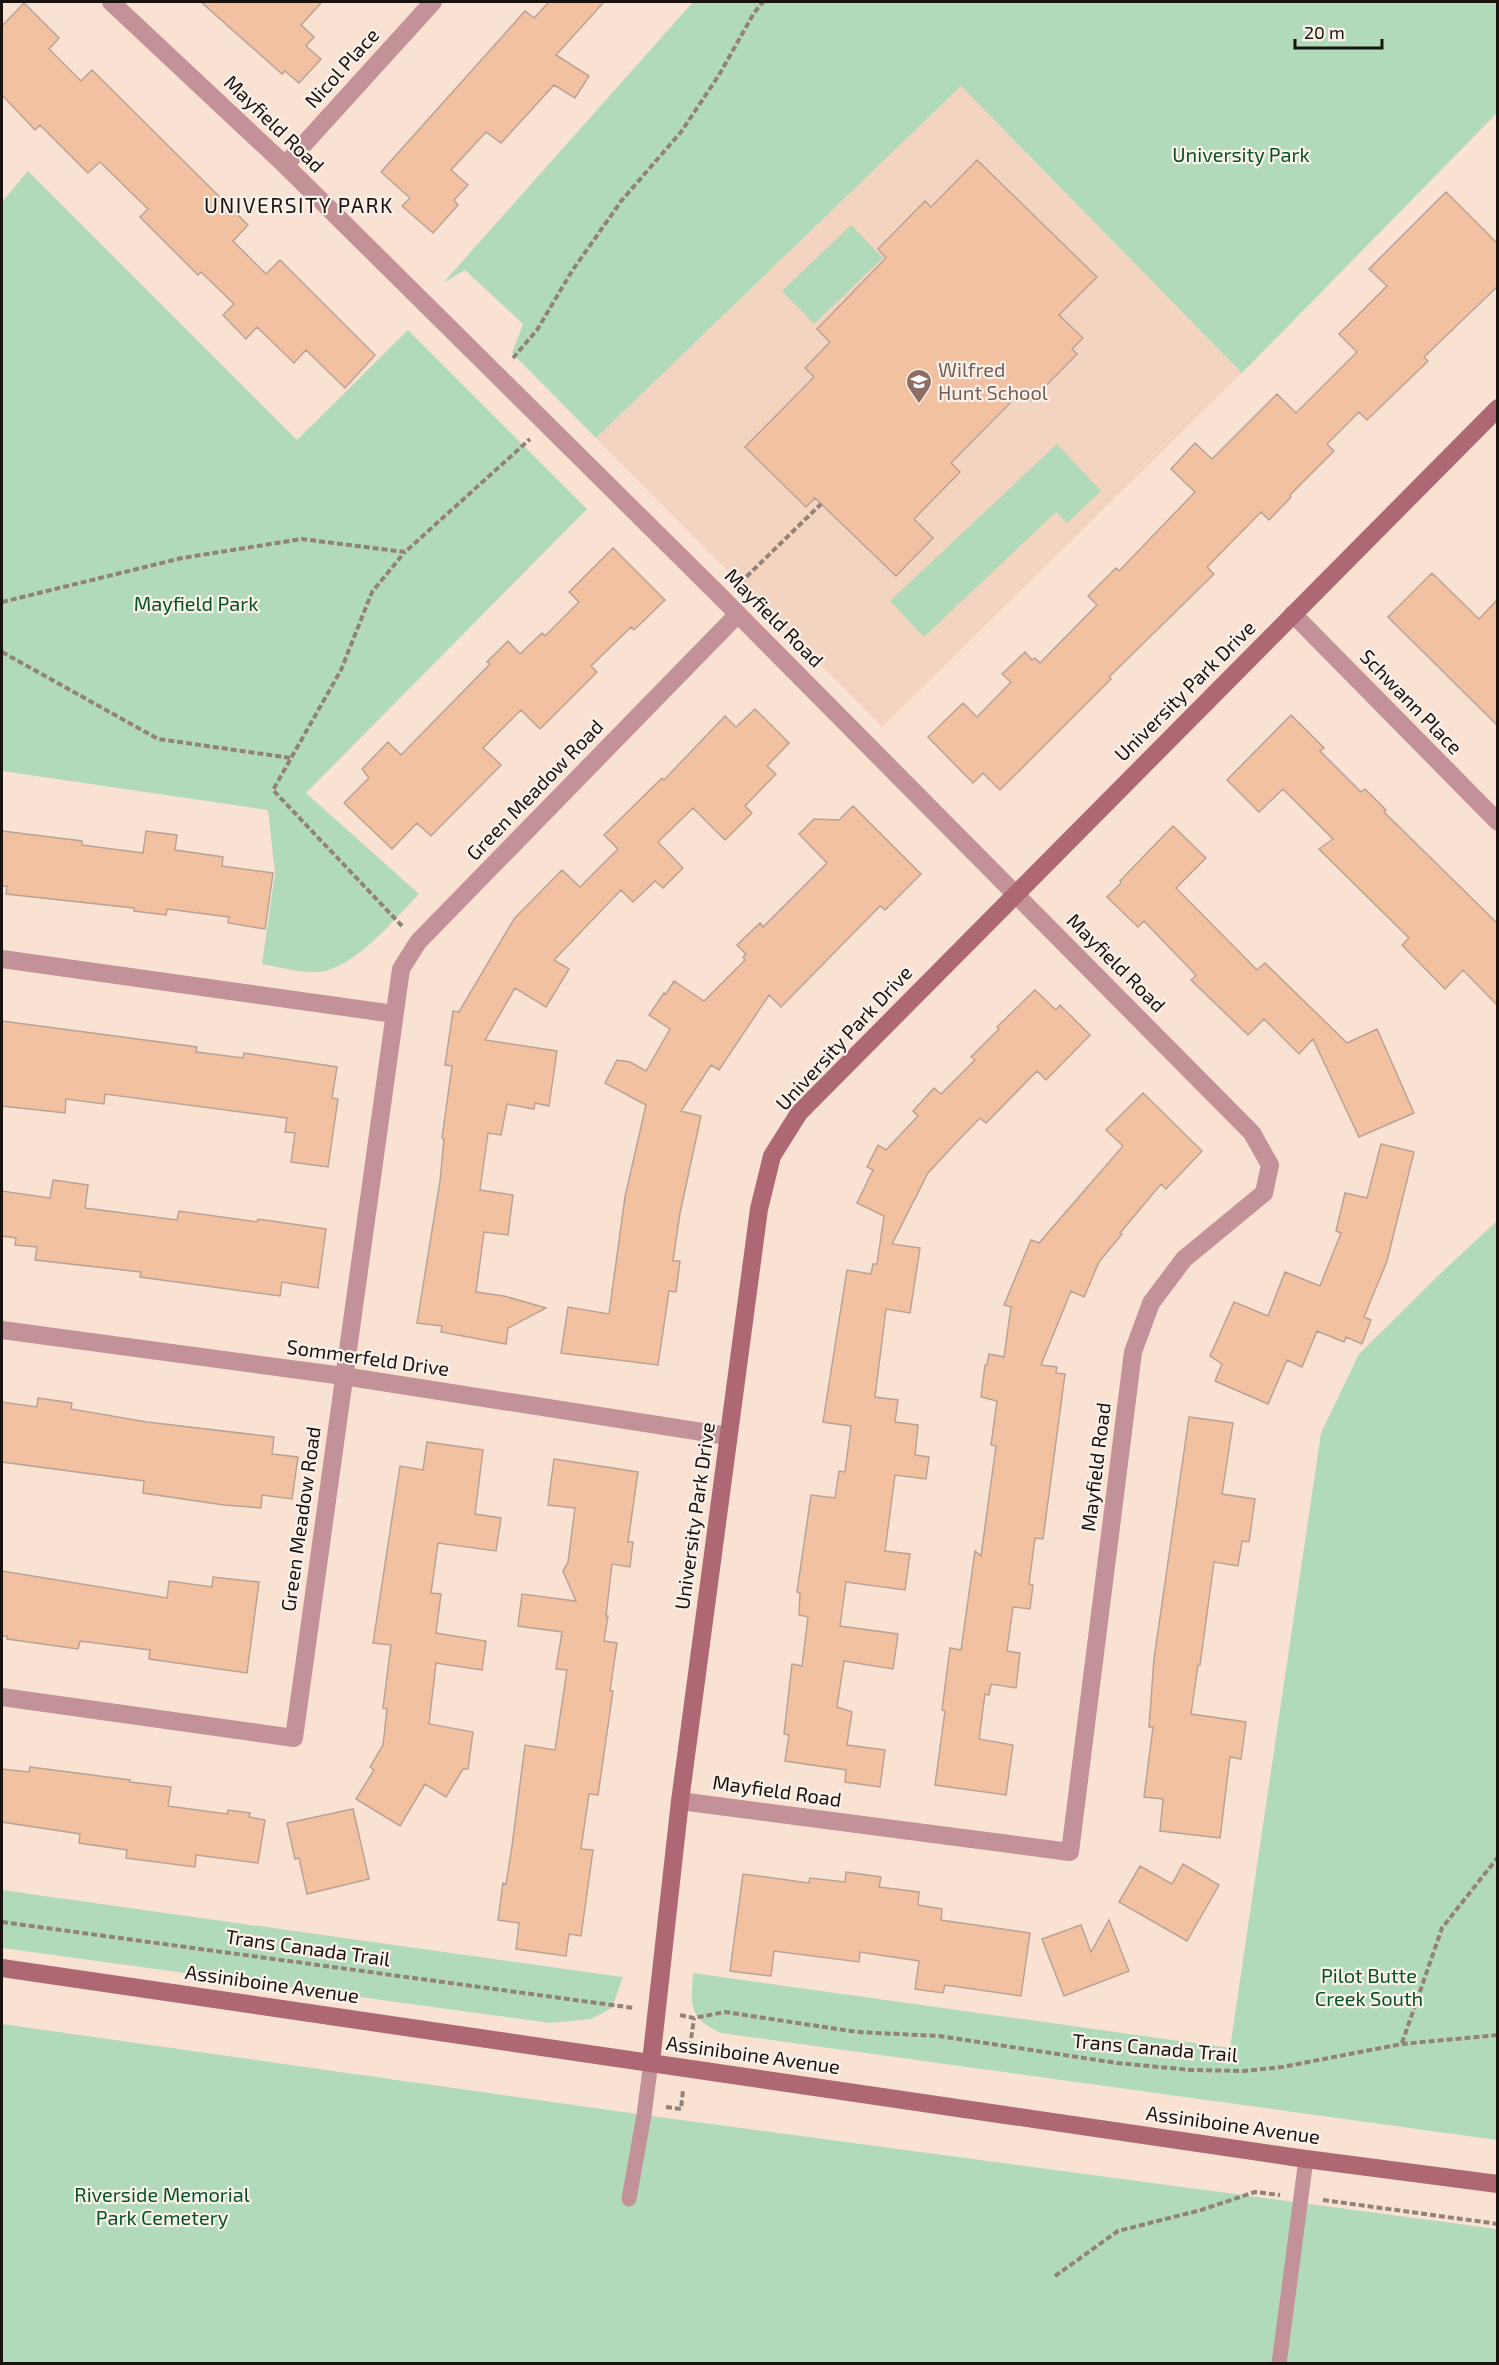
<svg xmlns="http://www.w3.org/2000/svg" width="1499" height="2365" font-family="'Exo 2',sans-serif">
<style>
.built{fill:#f3d4c1}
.green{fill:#b1daba}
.building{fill:#f2c1a2;stroke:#baa395;stroke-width:1.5}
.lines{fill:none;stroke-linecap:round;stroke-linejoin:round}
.path{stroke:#938278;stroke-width:4;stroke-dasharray:6 3;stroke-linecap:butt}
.lane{stroke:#c29298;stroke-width:15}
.street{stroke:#c29298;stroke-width:18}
.secondary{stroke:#ad6873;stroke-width:18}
.labels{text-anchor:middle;stroke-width:4.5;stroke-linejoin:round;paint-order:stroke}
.street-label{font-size:20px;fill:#1a120d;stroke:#fcf2ec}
.park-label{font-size:20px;fill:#045328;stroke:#fcf2ec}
.education-label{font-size:20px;fill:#785e54;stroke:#fcf2ec;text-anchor:start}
.neighbourhood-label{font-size:21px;letter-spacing:1.5px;fill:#1a120d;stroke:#fcf2ec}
</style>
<rect width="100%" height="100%" fill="#fae2d3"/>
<!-- built -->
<path class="built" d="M 961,86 L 1242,373 L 882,727 L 596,438 Z"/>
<!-- green -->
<path class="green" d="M 693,2 L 1497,2 L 1497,113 L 1242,373 L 961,86 L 596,438 L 512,353 L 523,324 L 465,270 L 443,283 Z
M 28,171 L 297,440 L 408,330 L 587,509 L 306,793 L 419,894 C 394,919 355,969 318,972 C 300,973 279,967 262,964 L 275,873 L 268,810 L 2,771 L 2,202 Z
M 851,225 L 883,258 L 814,324 L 782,291 Z
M 1057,444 L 1101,491 L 1067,523 L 1056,512 L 924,637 L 890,601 Z
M 1497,1221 L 1497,2140 L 721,2033 C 688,2017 691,2007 693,1973 L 1230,2048 L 1321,1433 L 1359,1354 L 1444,1270 Z
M 2,1890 L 572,1970 L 623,1977 L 612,2008 L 591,2019 L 550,2023 L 2,1948 Z
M 2,2024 L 659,2117 L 1497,2229 L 1497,2363 L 2,2363 Z"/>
<!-- building -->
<path class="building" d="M 201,2 L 322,2 L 301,25 L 314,37 L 306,46 L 321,59 L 299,83 L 285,71 L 282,74 Z
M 549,2 L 604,2 L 556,55 L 589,76 L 575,98 L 554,85 L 501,143 L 486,132 L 451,170 L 468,185 L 454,200 L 458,205 L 433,233 L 402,206 L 410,198 L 381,172 L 525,11 L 534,18 Z
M 24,3 L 59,38 L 49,49 L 81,81 L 92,70 L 248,225 L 233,241 L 266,274 L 280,260 L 375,355 L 345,388 L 306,350 L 294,363 L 257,327 L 246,339 L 223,315 L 234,304 L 201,272 L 198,275 L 140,217 L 148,209 L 100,162 L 88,173 L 40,125 L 35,130 L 2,95 L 2,26 Z
M 977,160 L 1097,277 L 1059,315 L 1083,338 L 1072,349 L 1077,354 L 1031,401 L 1021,392 L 951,463 L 960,472 L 914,519 L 933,538 L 896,576 L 815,498 L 806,507 L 745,447 L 814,377 L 805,368 L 830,342 L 817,329 L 886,258 L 878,249 L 925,201 L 931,207 Z
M 1446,192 L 1497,243 L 1497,287 L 1424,357 L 1428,361 L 1367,420 L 1359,412 L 1327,444 L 1334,451 L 1290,495 L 1291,497 L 1269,520 L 1261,512 L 1207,567 L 1214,574 L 1109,677 L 1111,679 L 1000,790 L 983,773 L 973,783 L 928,737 L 963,703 L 977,717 L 1011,682 L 1002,674 L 1025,652 L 1032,660 L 1035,658 L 1040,663 L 1097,605 L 1088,596 L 1116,568 L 1119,571 L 1195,492 L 1171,469 L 1195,443 L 1212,459 L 1277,394 L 1296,413 L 1357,352 L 1339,334 L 1387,286 L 1369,269 Z
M 613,548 L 665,600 L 634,630 L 631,627 L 591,666 L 597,672 L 540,729 L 521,710 L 483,748 L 501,765 L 431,836 L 417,823 L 392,849 L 344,803 L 369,778 L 362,769 L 388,742 L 401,755 L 490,664 L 487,662 L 508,641 L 520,654 L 542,633 L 545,636 L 579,602 L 569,592 Z
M 1432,573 L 1479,619 L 1497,600 L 1497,725 L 1388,617 Z
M 755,709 L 789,743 L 767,766 L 776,774 L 745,806 L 752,813 L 725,840 L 693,808 L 658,842 L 683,868 L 663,888 L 655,881 L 633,902 L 621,890 L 554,960 L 569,969 L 546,1007 L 515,988 L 485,1040 L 557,1051 L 549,1106 L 535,1103 L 534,1109 L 507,1104 L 501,1135 L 488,1133 L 480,1190 L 513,1195 L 508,1235 L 484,1232 L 476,1292 L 504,1296 L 546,1308 L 508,1328 L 506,1344 L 441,1332 L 442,1326 L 417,1323 L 440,1181 L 444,1139 L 442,1138 L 452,1066 L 445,1065 L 453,1011 L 459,1012 L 514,919 L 562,870 L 580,887 L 618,849 L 604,835 L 662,778 L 664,780 L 725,716 L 736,727 Z
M 1291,715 L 1324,748 L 1320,751 L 1361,792 L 1365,789 L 1386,810 L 1384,812 L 1497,923 L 1497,1005 L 1463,970 L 1445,989 L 1402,945 L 1409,938 L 1319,849 L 1333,839 L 1283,789 L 1259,812 L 1227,780 Z
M 853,806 L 921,874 L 885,910 L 880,906 L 781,1007 L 769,995 L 719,1070 L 711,1065 L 681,1111 L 701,1116 L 680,1213 L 673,1261 L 680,1261 L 676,1292 L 669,1291 L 658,1365 L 561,1353 L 568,1307 L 609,1314 L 625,1197 L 646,1105 L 605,1083 L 617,1060 L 630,1062 L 646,1071 L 670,1029 L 649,1015 L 664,993 L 666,994 L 674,981 L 704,1001 L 745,960 L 743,957 L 746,954 L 737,945 L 760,923 L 763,927 L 827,863 L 799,834 L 814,819 L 839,820 Z
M 1173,826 L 1206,858 L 1176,888 L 1257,970 L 1265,963 L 1347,1043 L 1377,1029 L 1414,1113 L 1359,1137 L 1313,1039 L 1299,1054 L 1264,1019 L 1248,1035 L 1191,980 L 1196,976 L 1192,971 L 1144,921 L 1138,927 L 1107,897 L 1121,883 L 1120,881 Z
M 2,831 L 82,841 L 82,845 L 143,853 L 146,831 L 177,835 L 175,850 L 223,857 L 222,866 L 273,873 L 265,929 L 228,923 L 229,917 L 167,909 L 166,915 L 134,911 L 134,908 L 6,894 L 7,886 L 2,886 Z
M 1035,990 L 1056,1010 L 1060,1005 L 1090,1035 L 1046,1080 L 1037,1071 L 986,1123 L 980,1118 L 953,1146 L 928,1173 L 892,1244 L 920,1248 L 910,1313 L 886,1309 L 875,1397 L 898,1400 L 895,1422 L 918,1425 L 915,1455 L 929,1457 L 926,1479 L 895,1475 L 885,1551 L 910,1554 L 905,1590 L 846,1582 L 840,1626 L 898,1634 L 893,1669 L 844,1661 L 837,1707 L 852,1712 L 847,1745 L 885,1750 L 880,1787 L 845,1782 L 846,1770 L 785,1761 L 789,1735 L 784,1734 L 792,1664 L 802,1666 L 808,1617 L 799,1615 L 800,1593 L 797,1592 L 811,1495 L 835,1498 L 839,1471 L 845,1472 L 851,1426 L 823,1422 L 847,1270 L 871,1274 L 873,1264 L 877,1264 L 884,1216 L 857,1203 L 873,1170 L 867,1167 L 878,1145 L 886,1150 L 918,1116 L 913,1111 L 934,1088 L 941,1094 L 975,1060 L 971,1057 L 999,1029 L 997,1027 Z
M 2,1021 L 197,1047 L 196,1052 L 243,1058 L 244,1053 L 337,1067 L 332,1098 L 338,1099 L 328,1167 L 291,1162 L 295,1133 L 285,1132 L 287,1118 L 105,1094 L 104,1104 L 66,1099 L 65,1113 L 2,1106 Z
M 1143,1093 L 1202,1151 L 1166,1189 L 1161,1184 L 1120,1233 L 1122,1234 L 1099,1262 L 1084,1297 L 1071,1291 L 1041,1365 L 1057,1367 L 1056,1373 L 1065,1374 L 1043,1539 L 1035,1538 L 1029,1584 L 1033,1585 L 1030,1609 L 1013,1607 L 1007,1651 L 1020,1653 L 1016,1688 L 991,1684 L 989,1695 L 985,1694 L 979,1739 L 1013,1745 L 1006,1795 L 935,1785 L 945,1711 L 942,1710 L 950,1648 L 961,1650 L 975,1551 L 981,1556 L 996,1446 L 991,1445 L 997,1401 L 981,1397 L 985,1365 L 987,1365 L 989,1354 L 1004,1357 L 1011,1307 L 1004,1305 L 1031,1240 L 1039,1243 L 1123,1146 L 1106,1130 Z
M 1381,1144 L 1414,1152 L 1387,1261 L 1364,1317 L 1371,1320 L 1362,1344 L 1346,1337 L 1344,1342 L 1317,1331 L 1302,1367 L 1287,1360 L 1268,1404 L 1215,1381 L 1222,1364 L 1210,1356 L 1234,1302 L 1268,1316 L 1285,1272 L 1320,1286 L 1341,1233 L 1336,1231 L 1345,1193 L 1367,1198 Z
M 53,1180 L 88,1185 L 85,1208 L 177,1220 L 179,1211 L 257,1222 L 258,1219 L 326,1229 L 318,1288 L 282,1282 L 280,1296 L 140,1277 L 141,1272 L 35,1260 L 37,1247 L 15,1245 L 16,1238 L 2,1236 L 2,1191 L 50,1198 Z
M 38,1398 L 72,1403 L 71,1409 L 147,1422 L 274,1437 L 272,1454 L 298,1457 L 292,1499 L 262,1495 L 261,1508 L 224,1505 L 143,1493 L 144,1481 L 2,1462 L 2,1402 L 37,1407 Z
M 1189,1417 L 1233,1423 L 1222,1494 L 1255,1499 L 1249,1542 L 1242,1541 L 1238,1566 L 1214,1562 L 1200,1665 L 1198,1665 L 1191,1714 L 1246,1722 L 1241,1759 L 1230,1757 L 1220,1838 L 1160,1831 L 1163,1799 L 1144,1797 L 1153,1727 L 1149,1727 L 1154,1659 Z
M 427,1442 L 483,1450 L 475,1514 L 501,1518 L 496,1551 L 438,1543 L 431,1593 L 441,1594 L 436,1633 L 486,1641 L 482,1670 L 436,1663 L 429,1724 L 473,1732 L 468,1769 L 463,1769 L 446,1797 L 425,1784 L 400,1826 L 356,1799 L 374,1770 L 370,1767 L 383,1745 L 387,1709 L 383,1708 L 391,1645 L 373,1643 L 400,1466 L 423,1470 Z
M 554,1459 L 638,1472 L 628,1542 L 633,1542 L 630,1567 L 612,1564 L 606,1616 L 608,1616 L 604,1641 L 617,1643 L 610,1691 L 613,1691 L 598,1795 L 589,1794 L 581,1849 L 593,1850 L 581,1936 L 569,1934 L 566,1956 L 516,1949 L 519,1923 L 498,1920 L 503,1883 L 506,1884 L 512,1846 L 525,1745 L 555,1750 L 567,1670 L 556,1669 L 562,1632 L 518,1626 L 522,1594 L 576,1601 L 563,1571 L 568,1562 L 575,1508 L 548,1505 Z
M 2,1571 L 167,1598 L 169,1581 L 212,1587 L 213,1577 L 259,1582 L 247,1673 L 149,1659 L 150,1650 L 80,1641 L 78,1649 L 7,1639 L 7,1636 L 2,1636 Z
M 30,1767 L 130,1780 L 130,1782 L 171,1787 L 168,1806 L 227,1814 L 228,1810 L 250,1813 L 249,1817 L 265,1820 L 258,1863 L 196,1855 L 195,1867 L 126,1858 L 127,1850 L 79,1843 L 80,1834 L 2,1822 L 2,1769 L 29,1772 Z
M 353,1809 L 369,1879 L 307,1894 L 299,1858 L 295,1859 L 287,1823 Z
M 1183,1864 L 1219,1885 L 1187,1941 L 1119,1902 L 1140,1866 L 1172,1884 Z
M 846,1872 L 881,1877 L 879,1887 L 919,1892 L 918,1905 L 942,1909 L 941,1920 L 1030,1933 L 1021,1996 L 945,1985 L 943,1993 L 915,1989 L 919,1961 L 860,1952 L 859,1962 L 774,1951 L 771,1976 L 730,1971 L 743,1874 L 809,1883 L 810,1878 L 845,1882 Z
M 1109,1920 L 1129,1971 L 1064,1996 L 1042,1939 L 1081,1925 L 1091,1952 Z"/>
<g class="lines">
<!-- path -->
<path class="path" d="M 513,358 L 537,330 L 572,271 L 622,200 L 681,132 L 719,75 L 754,13 L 763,2
M 740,583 L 821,504
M 2,602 L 182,558 L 302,539 L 405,552 L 530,439
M 2,652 L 158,739 L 291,758
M 402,926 L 273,790 L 341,670 L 372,592 L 404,553
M 2,1922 L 634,2008
M 680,2015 L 694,2018 L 725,2012 L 857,2032 L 939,2036 L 1117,2063 L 1191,2070 L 1244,2071 L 1282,2067 L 1402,2044 L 1498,2035
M 1402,2043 L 1442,1928 L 1498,1857
M 690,2047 L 694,2018
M 666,2107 L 681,2109 L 683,2090
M 1323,2200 L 1498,2224
M 1055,2276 L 1118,2231 L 1201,2210 L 1255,2192 L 1280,2195"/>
<!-- lane -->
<path class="lane" d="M 629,2199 L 644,2115 L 651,2062
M 1279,2364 L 1306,2159"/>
<!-- street -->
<path class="street" d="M 111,2 L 285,165 L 717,593 L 1252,1133 L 1270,1165 L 1264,1193 L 1184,1259 L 1151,1303 L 1133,1352 L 1070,1852 L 680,1801
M 285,165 L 433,2
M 1293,614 L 1498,822
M 2,959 L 394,1014
M 2,1330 L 343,1376 L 728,1436
M 2,1697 L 294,1738 L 401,969 L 418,942 L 738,614"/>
<!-- secondary -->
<path class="secondary" d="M 2,1968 L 1306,2159 L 1498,2184
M 651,2062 L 680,1801 L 759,1209 L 772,1156 L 799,1113 L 1498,408"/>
</g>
<!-- icons -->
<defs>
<symbol id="school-pin" viewBox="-11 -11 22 30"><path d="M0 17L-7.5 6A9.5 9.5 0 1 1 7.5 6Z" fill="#8d6e63" stroke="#fcf2ec"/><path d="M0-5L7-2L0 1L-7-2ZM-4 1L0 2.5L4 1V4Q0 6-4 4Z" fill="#fff"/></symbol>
</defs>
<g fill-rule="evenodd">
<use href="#school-pin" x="904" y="367" width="30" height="40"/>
</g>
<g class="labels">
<!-- street labels -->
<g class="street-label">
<text transform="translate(342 68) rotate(-48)" y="7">Nicol Place</text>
<text transform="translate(274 124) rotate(44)" y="7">Mayfield Road</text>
<text transform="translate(774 618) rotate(45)" y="7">Mayfield Road</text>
<text transform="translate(1185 691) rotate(-45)" y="7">University Park Drive</text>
<text transform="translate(1411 702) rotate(46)" y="7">Schwann Place</text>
<text transform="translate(535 790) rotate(-46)" y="7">Green Meadow Road</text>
<text transform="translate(1116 963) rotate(45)" y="7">Mayfield Road</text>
<text transform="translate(844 1038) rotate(-47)" y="7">University Park Drive</text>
<text transform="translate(368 1358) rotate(8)" y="7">Sommerfeld Drive</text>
<text transform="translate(1096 1467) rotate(-83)" y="7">Mayfield Road</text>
<text transform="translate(695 1516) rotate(-82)" y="7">University Park Drive</text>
<text transform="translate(301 1519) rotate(-82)" y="7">Green Meadow Road</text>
<text transform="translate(777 1791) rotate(8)" y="7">Mayfield Road</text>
<text transform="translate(308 1948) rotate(8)" y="7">Trans Canada Trail</text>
<text transform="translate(272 1984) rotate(8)" y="7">Assiniboine Avenue</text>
<text transform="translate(1155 2048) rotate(5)" y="7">Trans Canada Trail</text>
<text transform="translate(753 2055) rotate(8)" y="7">Assiniboine Avenue</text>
<text transform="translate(1233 2125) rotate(8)" y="7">Assiniboine Avenue</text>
</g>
<!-- park labels -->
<g class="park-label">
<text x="1241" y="162">University Park</text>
<text x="196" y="611">Mayfield Park</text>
<text x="1369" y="1983">Pilot Butte<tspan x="1369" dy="23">Creek South</tspan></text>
<text x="162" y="2202">Riverside Memorial<tspan x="162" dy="23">Park Cemetery</tspan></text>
</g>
<!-- education labels -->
<g class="education-label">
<text x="938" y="377">Wilfred<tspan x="938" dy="23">Hunt School</tspan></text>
</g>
<!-- neighbourhood labels -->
<g class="neighbourhood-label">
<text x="299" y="213">UNIVERSITY PARK</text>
</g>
</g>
<!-- border -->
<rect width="1499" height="2365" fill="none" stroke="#1a120d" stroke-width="6"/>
<!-- scale -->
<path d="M1295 39v9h87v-9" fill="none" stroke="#1a120d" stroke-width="3"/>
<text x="1304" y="39" font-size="18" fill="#1a120d" stroke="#fcf2ec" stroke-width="4.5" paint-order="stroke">20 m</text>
</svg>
